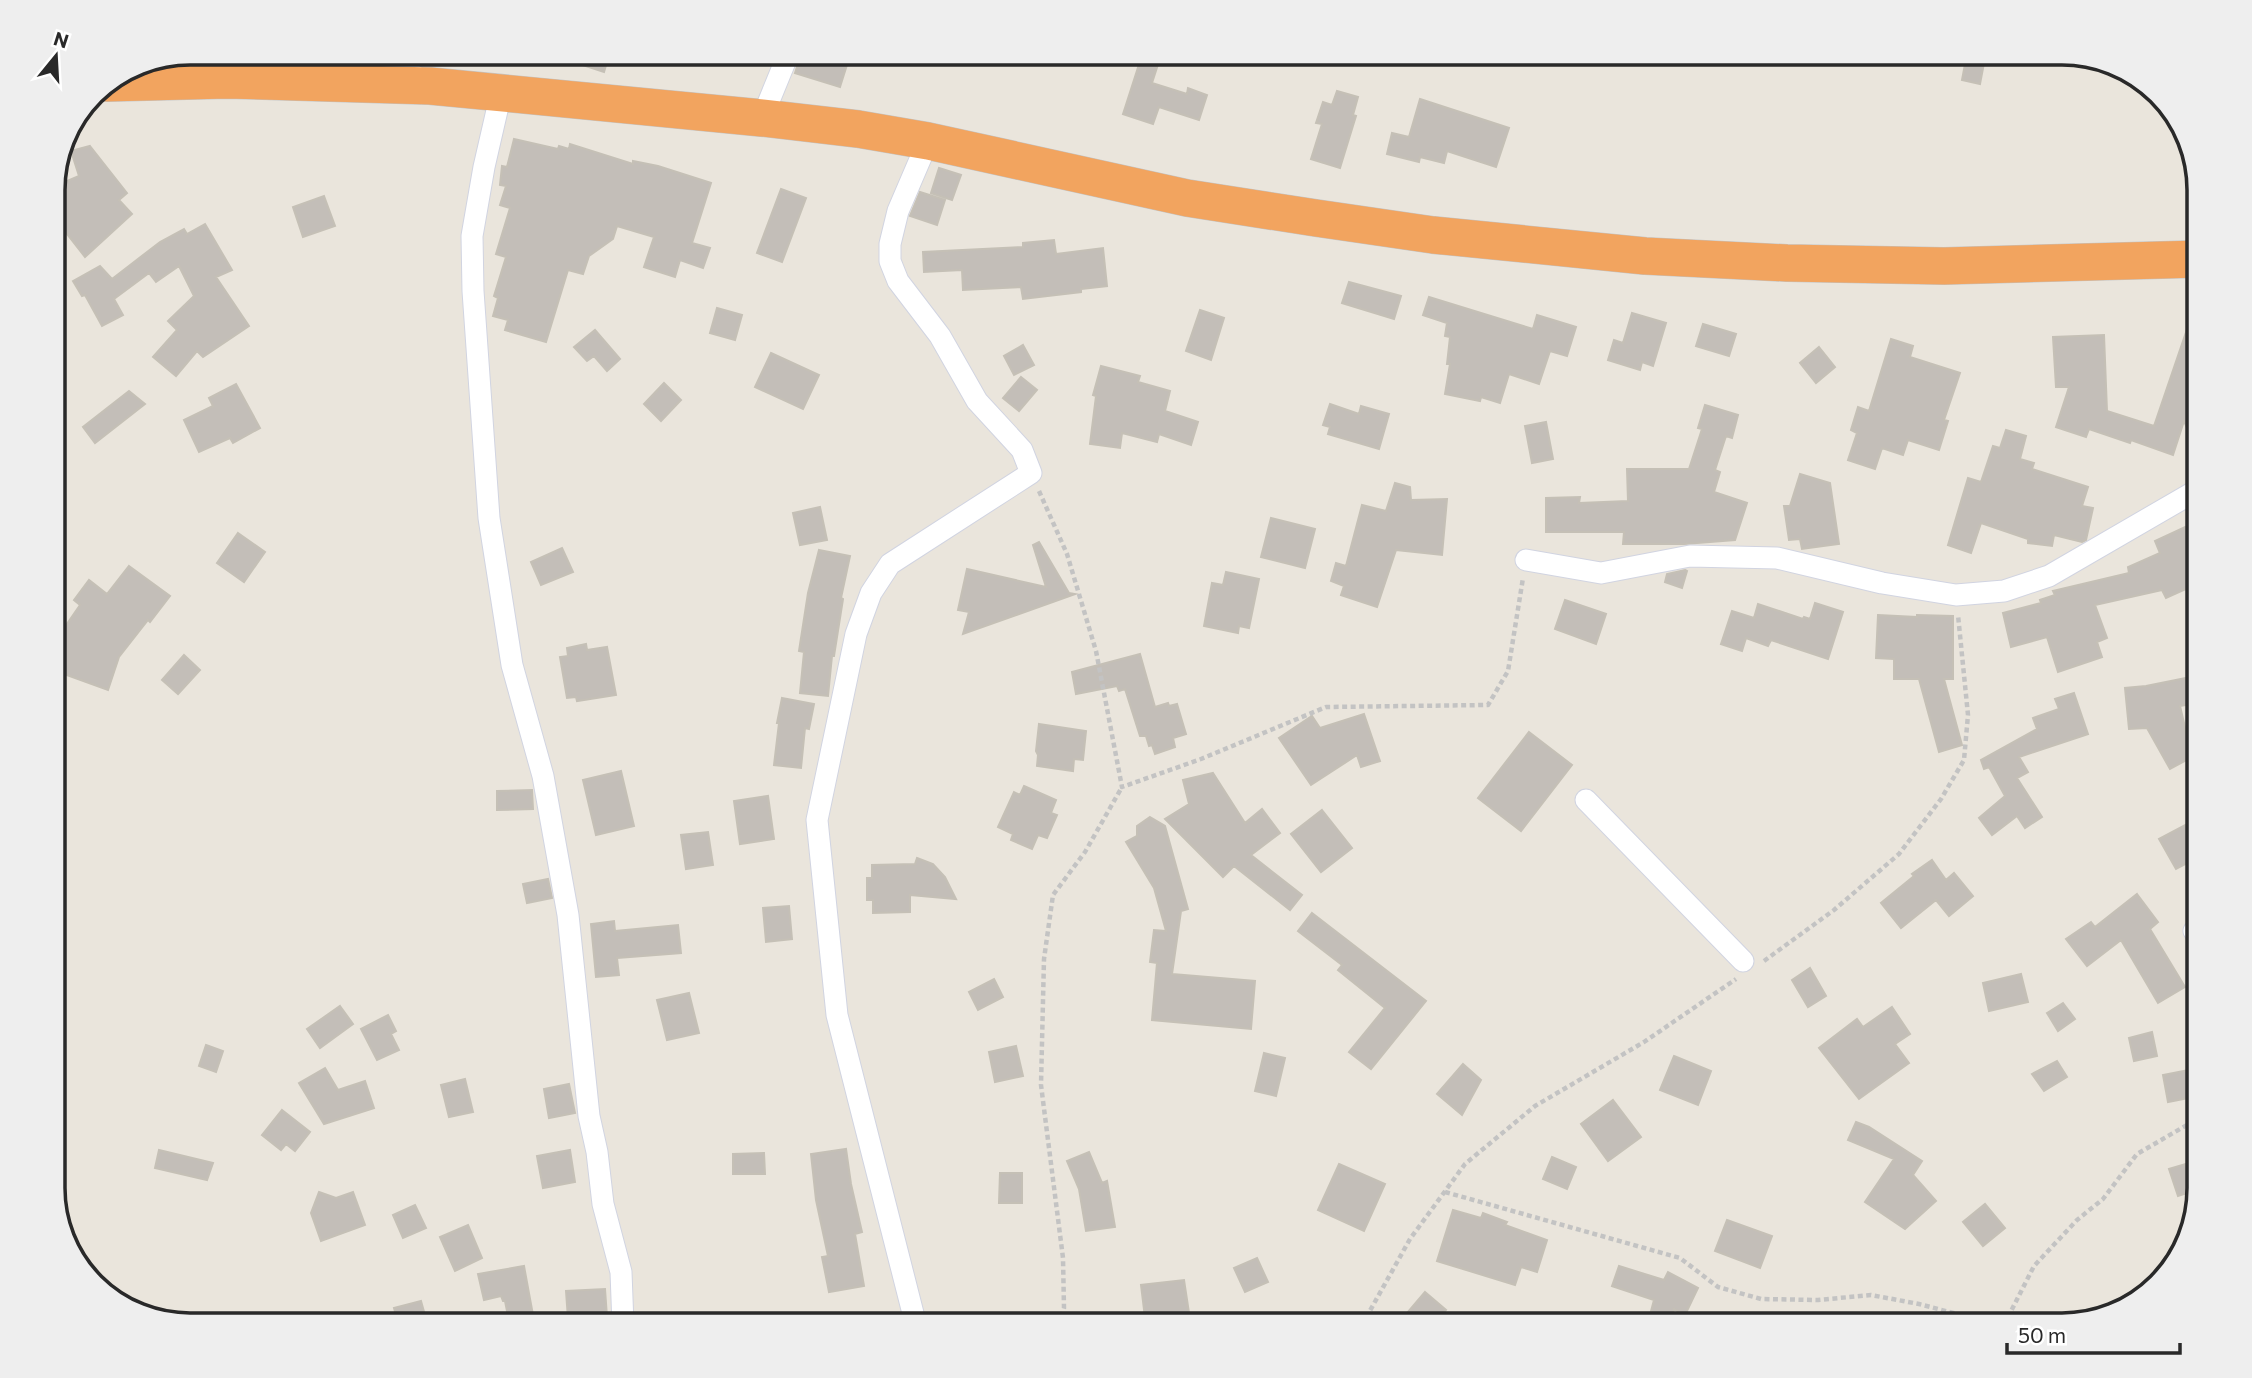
<svg xmlns="http://www.w3.org/2000/svg" width="2252" height="1378" font-family="Commissioner,sans-serif">
<style>
.building{fill:#c3beb8;stroke:#c5c0b6;stroke-width:2}
.lines{fill:none;stroke-linecap:round;stroke-linejoin:round}
.street-casing{stroke:#d1d4e1;stroke-width:23}
.highway-casing{stroke:#c3c3c3;stroke-width:38}
.path{stroke:#c3c3c3;stroke-width:4.5;stroke-dasharray:5 3.5;stroke-linecap:butt}
.street{stroke:#fff;stroke-width:21}
.highway{stroke:#f2a45f;stroke-width:37}
.rim{fill:none;stroke:#292929;stroke-width:3.5}
</style>
<rect width="100%" height="100%" fill="#eae5dc"/>
<!-- building -->
<path class="building" d="M 555,52 L 610,52 L 604,72 L 555,56 Z
M 802,52 L 851,52 L 840,87 L 795,73 Z
M 1143,52 L 1162,52 L 1152,83 L 1187,94 L 1188,88 L 1207,95 L 1199,120 L 1159,107 L 1153,124 L 1123,114 Z
M 1966,59 L 1984,63 L 1980,84 L 1962,80 Z
M 1337,91 L 1358,97 L 1353,115 L 1356,116 L 1340,168 L 1311,159 L 1322,124 L 1316,123 L 1323,102 L 1332,105 Z
M 1420,99 L 1509,128 L 1496,167 L 1447,151 L 1444,163 L 1420,157 L 1419,162 L 1387,154 L 1392,133 L 1409,137 Z
M 514,139 L 558,149 L 559,146 L 569,149 L 570,144 L 633,164 L 633,161 L 658,166 L 711,183 L 692,243 L 710,248 L 703,268 L 680,260 L 675,277 L 644,267 L 654,237 L 617,226 L 613,239 L 589,256 L 583,274 L 568,270 L 546,342 L 505,330 L 508,320 L 493,316 L 498,298 L 494,296 L 506,257 L 496,254 L 510,208 L 500,205 L 506,186 L 500,185 L 502,166 L 507,167 Z
M 90,146 L 127,193 L 119,200 L 132,214 L 85,257 L 53,216 L 62,211 L 53,187 L 79,176 L 71,151 Z
M 939,168 L 961,175 L 952,200 L 931,193 Z
M 781,189 L 806,198 L 782,262 L 757,253 Z
M 920,192 L 945,200 L 937,225 L 910,216 Z
M 324,196 L 335,226 L 303,237 L 293,207 Z
M 205,224 L 232,270 L 216,277 L 249,326 L 203,357 L 197,351 L 176,376 L 153,357 L 177,330 L 168,321 L 194,296 L 179,266 L 156,282 L 149,273 L 114,299 L 123,315 L 102,326 L 85,295 L 82,296 L 73,281 L 100,266 L 112,279 L 160,242 L 184,229 L 187,234 Z
M 1054,240 L 1056,254 L 1103,248 L 1107,286 L 1081,289 L 1081,292 L 1023,299 L 1021,287 L 963,290 L 962,270 L 924,272 L 923,252 L 1023,247 L 1023,243 Z
M 1349,282 L 1401,296 L 1394,319 L 1342,303 Z
M 1429,297 L 1533,329 L 1537,315 L 1576,327 L 1567,356 L 1550,351 L 1539,384 L 1509,374 L 1500,403 L 1481,397 L 1480,401 L 1445,394 L 1450,364 L 1447,364 L 1450,337 L 1445,336 L 1447,323 L 1423,315 Z
M 2196,303 L 2199,303 L 2199,455 L 2184,421 L 2173,455 L 2131,440 L 2130,443 L 2089,429 L 2086,437 L 2056,427 L 2069,387 L 2056,387 L 2053,337 L 2104,335 L 2107,411 L 2154,426 Z
M 717,308 L 742,315 L 735,340 L 710,333 Z
M 1200,310 L 1224,318 L 1211,360 L 1186,351 Z
M 1632,313 L 1666,323 L 1653,366 L 1642,362 L 1640,370 L 1608,360 L 1614,340 L 1623,343 Z
M 1703,324 L 1736,334 L 1729,356 L 1696,346 Z
M 595,330 L 620,359 L 607,371 L 594,356 L 587,361 L 574,347 Z
M 1891,339 L 1913,346 L 1910,357 L 1960,373 L 1944,420 L 1948,421 L 1939,450 L 1908,440 L 1903,455 L 1882,448 L 1875,469 L 1848,460 L 1857,433 L 1851,430 L 1858,407 L 1869,411 Z
M 1023,345 L 1034,365 L 1014,375 L 1004,356 Z
M 1819,347 L 1835,367 L 1816,383 L 1800,363 Z
M 771,353 L 819,375 L 803,409 L 755,387 Z
M 1101,366 L 1140,376 L 1138,382 L 1170,391 L 1165,411 L 1198,422 L 1191,445 L 1159,434 L 1157,442 L 1122,433 L 1120,448 L 1090,444 L 1096,396 L 1093,395 Z
M 1021,377 L 1037,390 L 1019,411 L 1003,398 Z
M 664,383 L 681,400 L 661,421 L 644,404 Z
M 236,384 L 260,428 L 233,443 L 230,438 L 199,452 L 184,420 L 213,406 L 209,398 Z
M 129,391 L 145,404 L 95,443 L 83,427 Z
M 1330,404 L 1359,414 L 1361,406 L 1389,414 L 1379,449 L 1328,434 L 1330,427 L 1323,425 Z
M 1705,405 L 1738,415 L 1732,438 L 1726,436 L 1715,470 L 1720,472 L 1714,492 L 1747,503 L 1735,540 L 1684,544 L 1623,544 L 1624,532 L 1546,532 L 1546,498 L 1580,497 L 1579,503 L 1628,501 L 1627,469 L 1689,469 L 1702,429 L 1698,428 Z
M 1546,422 L 1553,459 L 1532,463 L 1525,426 Z
M 2006,430 L 2026,436 L 2020,459 L 2034,463 L 2032,469 L 2088,487 L 2082,506 L 2093,508 L 2086,540 L 2082,542 L 2054,535 L 2052,546 L 2028,543 L 2028,539 L 1981,523 L 1971,553 L 1948,545 L 1968,478 L 1981,482 L 1993,446 L 2000,448 Z
M 1800,474 L 1830,483 L 1839,544 L 1802,549 L 1800,539 L 1789,540 L 1784,506 L 1790,506 Z
M 1395,483 L 1410,487 L 1411,500 L 1447,499 L 1442,555 L 1396,550 L 1377,607 L 1341,595 L 1344,586 L 1331,581 L 1336,563 L 1346,566 L 1362,505 L 1386,511 Z
M 820,507 L 827,540 L 800,545 L 793,513 Z
M 1271,518 L 1315,529 L 1305,568 L 1261,557 Z
M 2185,527 L 2199,558 L 2199,583 L 2166,598 L 2162,590 L 2095,605 L 2107,638 L 2097,642 L 2102,657 L 2058,672 L 2047,637 L 2011,647 L 2003,613 L 2041,603 L 2040,600 L 2055,595 L 2053,591 L 2129,573 L 2128,567 L 2160,553 L 2155,541 Z
M 238,533 L 265,552 L 244,582 L 217,563 Z
M 1039,542 L 1069,593 L 1075,594 L 963,634 L 969,612 L 958,610 L 967,569 L 1046,587 L 1033,545 Z
M 562,548 L 573,572 L 541,585 L 531,562 Z
M 819,550 L 850,556 L 841,598 L 843,599 L 834,656 L 832,656 L 828,696 L 800,693 L 804,652 L 799,651 L 808,593 Z
M 129,566 L 170,596 L 150,622 L 148,620 L 119,657 L 108,690 L 53,670 L 53,659 L 60,639 L 58,637 L 80,605 L 74,600 L 89,580 L 107,594 Z
M 1685,570 L 1687,571 L 1682,588 L 1665,582 L 1667,574 Z
M 1226,572 L 1259,579 L 1249,628 L 1239,626 L 1238,633 L 1204,626 L 1212,583 L 1223,585 Z
M 1565,600 L 1606,614 L 1596,644 L 1555,629 Z
M 1815,603 L 1843,612 L 1828,659 L 1771,640 L 1768,646 L 1746,638 L 1742,651 L 1721,644 L 1732,611 L 1754,618 L 1758,604 L 1803,619 L 1804,617 L 1810,619 Z
M 1878,615 L 1917,617 L 1917,615 L 1953,616 L 1953,679 L 1944,679 L 1962,745 L 1939,752 L 1919,679 L 1894,679 L 1894,659 L 1876,658 Z
M 586,644 L 587,650 L 607,647 L 616,695 L 577,701 L 576,697 L 567,698 L 560,657 L 568,656 L 567,648 Z
M 1140,654 L 1155,707 L 1168,703 L 1169,706 L 1177,704 L 1186,734 L 1173,738 L 1175,747 L 1155,754 L 1152,745 L 1149,746 L 1146,736 L 1140,736 L 1125,689 L 1119,691 L 1117,686 L 1076,694 L 1072,672 Z
M 184,655 L 200,670 L 178,694 L 162,680 Z
M 2186,678 L 2192,704 L 2180,706 L 2192,757 L 2170,769 L 2147,728 L 2129,729 L 2125,688 L 2146,686 Z
M 2074,693 L 2088,734 L 2019,757 L 2028,772 L 2017,778 L 2042,817 L 2025,828 L 2017,816 L 1992,835 L 1979,818 L 2005,796 L 1989,767 L 1984,769 L 1981,760 L 2037,729 L 2033,718 L 2059,709 L 2055,699 Z
M 782,698 L 814,704 L 809,729 L 805,728 L 801,768 L 774,765 L 779,723 L 777,723 Z
M 1364,714 L 1380,761 L 1361,767 L 1357,755 L 1311,785 L 1279,738 L 1312,716 L 1320,728 Z
M 1039,724 L 1086,731 L 1083,760 L 1074,759 L 1073,771 L 1037,766 L 1038,755 L 1036,751 Z
M 1529,732 L 1572,765 L 1521,831 L 1478,798 Z
M 621,771 L 634,826 L 596,835 L 583,780 Z
M 1213,773 L 1245,823 L 1262,809 L 1280,833 L 1251,855 L 1302,895 L 1290,910 L 1234,866 L 1223,877 L 1165,819 L 1189,804 L 1183,780 Z
M 1024,786 L 1056,800 L 1051,813 L 1057,815 L 1047,838 L 1038,835 L 1032,849 L 1011,840 L 1013,834 L 998,827 L 1014,792 L 1020,795 Z
M 532,790 L 533,809 L 497,810 L 497,791 Z
M 768,796 L 774,839 L 740,844 L 734,801 Z
M 1322,810 L 1352,848 L 1321,872 L 1291,834 Z
M 1150,817 L 1165,826 L 1188,909 L 1181,911 L 1172,974 L 1255,981 L 1251,1029 L 1152,1020 L 1157,963 L 1150,962 L 1154,930 L 1166,931 L 1154,888 L 1126,842 L 1137,836 L 1137,826 Z
M 2187,824 L 2199,847 L 2199,857 L 2176,869 L 2159,839 Z
M 708,832 L 713,865 L 686,869 L 681,835 Z
M 917,858 L 933,864 L 945,877 L 956,899 L 910,895 L 910,912 L 873,913 L 873,900 L 867,900 L 867,878 L 872,878 L 872,865 L 915,864 Z
M 1932,860 L 1946,880 L 1954,873 L 1973,896 L 1949,916 L 1936,900 L 1901,928 L 1881,903 L 1914,876 L 1912,874 Z
M 548,879 L 552,898 L 527,903 L 523,884 Z
M 2137,894 L 2158,922 L 2150,929 L 2185,987 L 2158,1003 L 2121,940 L 2087,966 L 2066,939 L 2091,922 L 2095,927 Z
M 789,906 L 792,939 L 766,942 L 763,908 Z
M 1312,913 L 1426,1001 L 1371,1069 L 1349,1052 L 1385,1008 L 1338,970 L 1342,965 L 1298,931 Z
M 614,921 L 615,931 L 678,925 L 681,953 L 617,958 L 619,975 L 596,977 L 591,924 Z
M 1810,968 L 1826,996 L 1808,1007 L 1792,980 Z
M 2021,974 L 2028,1002 L 1989,1011 L 1983,983 Z
M 994,979 L 1003,997 L 978,1010 L 969,992 Z
M 689,993 L 699,1033 L 667,1040 L 657,1000 Z
M 2063,1003 L 2075,1019 L 2058,1031 L 2047,1013 Z
M 340,1006 L 353,1024 L 320,1048 L 307,1029 Z
M 1892,1007 L 1910,1034 L 1895,1044 L 1909,1063 L 1859,1099 L 1819,1048 L 1857,1019 L 1863,1027 Z
M 388,1015 L 396,1031 L 391,1034 L 399,1050 L 377,1060 L 361,1029 Z
M 2152,1032 L 2157,1056 L 2134,1061 L 2129,1038 Z
M 206,1045 L 223,1051 L 216,1072 L 199,1066 Z
M 1016,1046 L 1023,1076 L 995,1082 L 989,1052 Z
M 1264,1053 L 1285,1058 L 1276,1096 L 1255,1091 Z
M 1674,1056 L 1711,1071 L 1698,1105 L 1660,1090 Z
M 2057,1061 L 2067,1077 L 2044,1091 L 2032,1074 Z
M 1463,1064 L 1481,1080 L 1462,1115 L 1437,1094 Z
M 325,1068 L 338,1090 L 365,1081 L 374,1108 L 324,1124 L 299,1083 Z
M 2199,1068 L 2199,1096 L 2168,1102 L 2163,1075 Z
M 465,1079 L 473,1112 L 449,1117 L 441,1085 Z
M 569,1084 L 575,1113 L 549,1118 L 544,1089 Z
M 1613,1100 L 1641,1137 L 1608,1161 L 1581,1124 Z
M 282,1110 L 310,1132 L 295,1151 L 286,1144 L 281,1150 L 262,1135 Z
M 1856,1122 L 1869,1127 L 1922,1161 L 1913,1175 L 1936,1201 L 1905,1229 L 1865,1202 L 1894,1159 L 1848,1140 Z
M 846,1149 L 851,1184 L 862,1232 L 855,1234 L 864,1286 L 829,1292 L 822,1257 L 828,1256 L 816,1200 L 811,1154 Z
M 159,1150 L 213,1163 L 207,1180 L 155,1168 Z
M 570,1150 L 575,1182 L 543,1188 L 537,1156 Z
M 1089,1152 L 1102,1183 L 1107,1181 L 1115,1227 L 1086,1231 L 1079,1189 L 1067,1161 Z
M 764,1153 L 765,1174 L 733,1174 L 733,1154 Z
M 1552,1157 L 1576,1167 L 1567,1189 L 1543,1179 Z
M 2199,1160 L 2199,1189 L 2178,1196 L 2169,1169 Z
M 1339,1164 L 1385,1184 L 1364,1231 L 1318,1210 Z
M 1000,1173 L 1022,1173 L 1022,1203 L 999,1203 Z
M 319,1192 L 336,1198 L 353,1192 L 365,1225 L 321,1241 L 311,1213 Z
M 1985,1204 L 2005,1228 L 1983,1246 L 1963,1222 Z
M 415,1205 L 426,1228 L 403,1238 L 393,1215 Z
M 1453,1210 L 1481,1218 L 1483,1213 L 1507,1222 L 1505,1225 L 1547,1240 L 1537,1272 L 1521,1267 L 1515,1285 L 1437,1261 Z
M 1727,1220 L 1772,1236 L 1760,1268 L 1715,1251 Z
M 468,1225 L 482,1258 L 455,1271 L 440,1237 Z
M 1257,1258 L 1268,1282 L 1245,1292 L 1234,1268 Z
M 524,1266 L 535,1326 L 510,1326 L 505,1301 L 503,1301 L 501,1296 L 484,1300 L 478,1274 Z
M 1619,1266 L 1664,1280 L 1668,1272 L 1698,1288 L 1685,1315 L 1674,1309 L 1669,1326 L 1647,1326 L 1654,1300 L 1612,1286 Z
M 1184,1280 L 1191,1326 L 1146,1326 L 1141,1285 Z
M 605,1289 L 607,1317 L 568,1319 L 566,1291 Z
M 1425,1292 L 1446,1310 L 1433,1326 L 1396,1326 Z
M 421,1301 L 428,1326 L 399,1326 L 394,1308 Z"/>
<g class="lines">
<defs>
<path id="street" d="M 373,52 L 395,63 L 423,81
M 501,93 L 484,167 L 472,236 L 473,291 L 489,518 L 512,665 L 543,776 L 568,915 L 589,1116 L 597,1152 L 603,1204 L 621,1272 L 623,1325
M 762,118 L 789,52
M 1526,560 L 1601,573 L 1690,556 L 1777,558 L 1882,583 L 1956,595 L 2004,591 L 2049,576 L 2199,489
M 1586,800 L 1743,961
M 2194,931 L 2199,929
M 916,1325 L 837,1015 L 817,820 L 856,634 L 871,593 L 890,564 L 1031,473 L 1022,450 L 977,401 L 940,336 L 898,281 L 890,261 L 890,244 L 898,211 L 928,141"/>
<path id="highway" d="M 107,83 L 227,80 L 430,86 L 762,118 L 858,129 L 928,141 L 1187,198 L 1316,218 L 1433,235 L 1645,256 L 1787,263 L 1944,266 L 2199,259"/>
</defs>
<!-- street casing -->
<use href="#street" class="street-casing"/>
<!-- highway casing -->
<use href="#highway" class="highway-casing"/>
<!-- path -->
<path class="path" d="M 1039,491 L 1067,554 L 1096,651 L 1122,787 L 1201,759 L 1326,707 L 1488,705 L 1508,671 L 1523,578
M 1764,961 L 1834,910 L 1899,854 L 1941,799 L 1964,760 L 1968,715 L 1958,615
M 1445,1192 L 1680,1258 L 1718,1287 L 1761,1299 L 1818,1300 L 1871,1295 L 1919,1304 L 1999,1325
M 1059,1325 L 1064,1308 L 1063,1258 L 1041,1085 L 1044,959 L 1053,895 L 1085,852 L 1122,787
M 1362,1325 L 1410,1239 L 1465,1164 L 1535,1106 L 1644,1042 L 1736,979
M 2004,1325 L 2034,1266 L 2077,1220 L 2103,1199 L 2137,1154 L 2199,1118"/>
<!-- street -->
<use href="#street" class="street"/>
<!-- highway -->
<use href="#highway" class="highway"/>
</g>
<!-- crop -->
<path d="M0 0H2252V1378H0ZM190 65H2062A125 125 0 0 1 2187 190V1188A125 125 0 0 1 2062 1313H190A125 125 0 0 1 65 1188V190A125 125 0 0 1 190 65Z" fill="#eee" fill-rule="evenodd"/>
<path class="rim" d="M190 65H2062A125 125 0 0 1 2187 190V1188A125 125 0 0 1 2062 1313H190A125 125 0 0 1 65 1188V190A125 125 0 0 1 190 65Z"/>
<!-- north arrow -->
<g transform="translate(56 56) rotate(18)" stroke="#ffffff" stroke-width="5" paint-order="stroke">
<path d="M0-5L12 26L0 18L-12 26Z" fill="#292929"/>
<text y="-10" font-size="19" font-weight="bold" text-anchor="middle" fill="#292929">N</text>
</g>
<!-- scale -->
<path d="M2007 1343v10h173v-10" fill="none" stroke="#292929" stroke-width="3.5"/>
<text x="2018" y="1343" font-size="21" fill="#292929" stroke="#ffffff" stroke-width="5" paint-order="stroke">50 m</text>
</svg>
